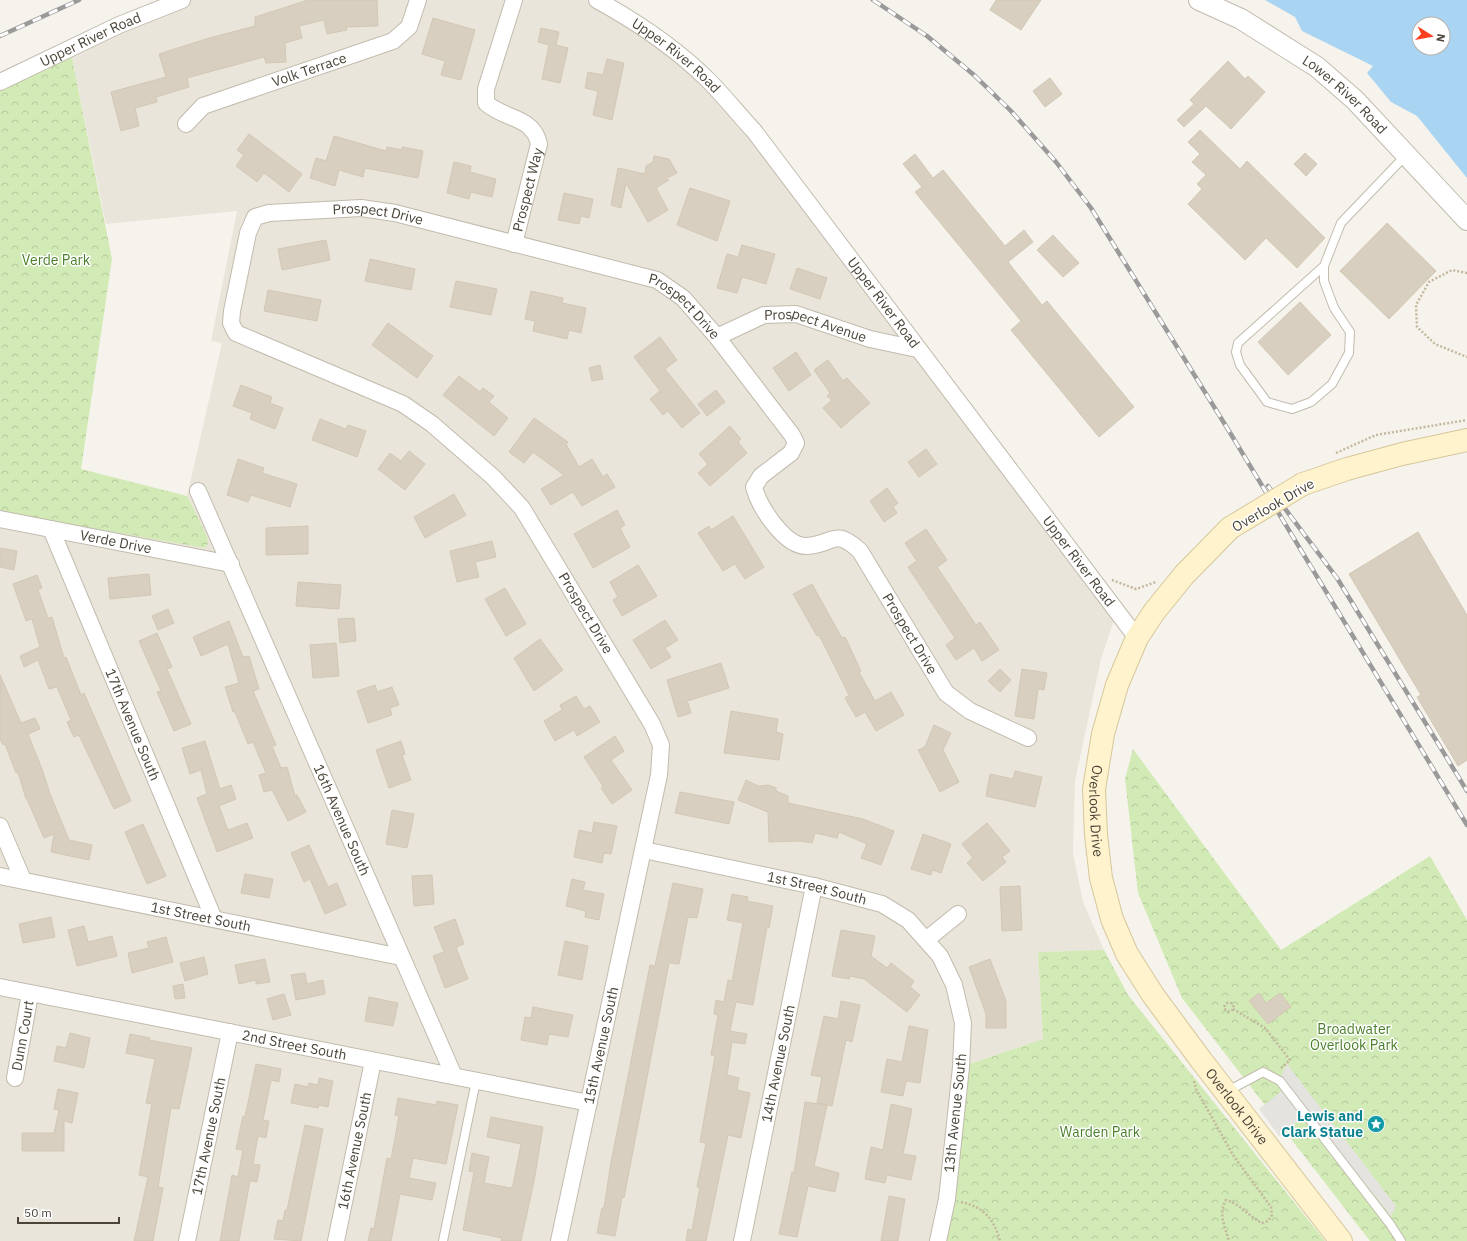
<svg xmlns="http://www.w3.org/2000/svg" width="1467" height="1241" font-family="'IBM Plex Sans',sans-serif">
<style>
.residential{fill:#eae5da}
.forest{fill:url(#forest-crowns)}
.parking{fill:#e5e3e0}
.water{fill:#a9d4f2;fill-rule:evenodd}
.building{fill:#d8cfc1;stroke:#d3c7b4}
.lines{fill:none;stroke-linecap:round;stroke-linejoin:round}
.service-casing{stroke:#c2bbae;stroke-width:10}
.minor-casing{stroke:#c2bbae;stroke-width:18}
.tertiary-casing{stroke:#c2bbae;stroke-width:22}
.secondary-casing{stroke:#d6c79b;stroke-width:24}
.path{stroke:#c4b79f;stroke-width:2.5;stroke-dasharray:2 2;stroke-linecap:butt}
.service{stroke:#fff;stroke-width:8}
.minor{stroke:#fff;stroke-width:16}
.tertiary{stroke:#fff;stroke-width:20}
.secondary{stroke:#fff3cd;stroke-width:22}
.rail-casing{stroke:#9a9a9a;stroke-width:4.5}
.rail{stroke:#fff;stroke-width:3;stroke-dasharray:9;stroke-linecap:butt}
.secondary-bridge-casing{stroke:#d6c79b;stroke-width:24;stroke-linecap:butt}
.secondary-bridge{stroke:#fff3cd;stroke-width:22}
.labels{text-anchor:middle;stroke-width:3;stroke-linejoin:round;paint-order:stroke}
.street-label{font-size:14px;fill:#4b4439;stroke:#fff}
.park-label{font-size:14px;fill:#4a7f2a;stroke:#fff}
.culture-label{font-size:14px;font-weight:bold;fill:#0d838f;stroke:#fff;text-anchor:end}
</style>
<defs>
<pattern id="forest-crowns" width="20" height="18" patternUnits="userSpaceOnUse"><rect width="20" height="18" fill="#d2eab5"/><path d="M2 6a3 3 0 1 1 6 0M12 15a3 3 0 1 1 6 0" fill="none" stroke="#b6ca9c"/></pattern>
</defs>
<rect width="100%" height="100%" fill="#f6f3ec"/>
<!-- residential -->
<path class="residential" d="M 183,0 L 593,0 L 673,49 L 754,131 L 1117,611 L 1101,659 L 1075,781 L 1073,853 L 1083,902 L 1104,950 L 1038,952 L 1043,1039 L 961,1067 L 938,1241 L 0,1241 L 0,510 L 207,536 L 187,496 L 222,343 L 211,341 L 237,211 L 106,224 L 70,48 Z"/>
<!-- forest -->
<path class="forest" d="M 70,48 L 112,259 L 81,469 L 187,496 L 207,536 L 208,544 L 205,548 L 0,512 L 0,82 Z
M 1133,749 L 1281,950 L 1430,856 L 1467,920 L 1467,1241 L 1370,1241 L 1182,998 L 1138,893 L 1125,779 Z
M 1104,950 L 1128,995 L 1325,1241 L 938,1241 L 961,1067 L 1043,1039 L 1038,952 Z"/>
<!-- parking -->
<path class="parking" d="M 1287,1064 L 1396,1206 L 1391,1216 L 1309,1113 L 1279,1136 L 1259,1109 L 1288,1086 L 1281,1076 Z"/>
<!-- water -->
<path class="water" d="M 1265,0 L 1467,0 L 1467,178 L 1417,116 L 1391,102 L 1367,73 L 1373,66 L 1302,31 L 1295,17 ZM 1419,24 L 1443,24 L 1443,48 L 1419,48 Z"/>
<!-- building -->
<path class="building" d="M 308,0 L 377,0 L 378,26 L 346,27 L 347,30 L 327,34 L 324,20 L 299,26 L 302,38 L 285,43 L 286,62 L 266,63 L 264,57 L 187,78 L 189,87 L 156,97 L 157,102 L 135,108 L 139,126 L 121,131 L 111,92 L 166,77 L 159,54 L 206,39 L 255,26 L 255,17 Z
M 996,0 L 1041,0 L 1021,30 L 990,10 Z
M 433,18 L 475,30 L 461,80 L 441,75 L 445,61 L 422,54 Z
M 541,28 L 559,32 L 556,45 L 568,48 L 560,83 L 542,79 L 549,45 L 538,42 Z
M 607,59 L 624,63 L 612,120 L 593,115 L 598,91 L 585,88 L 588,72 L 603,75 Z
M 1228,61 L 1245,79 L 1248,76 L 1265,92 L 1231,129 L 1206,106 L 1184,127 L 1177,120 L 1194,104 L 1190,100 Z
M 1050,78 L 1062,94 L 1045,107 L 1033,91 Z
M 1200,130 L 1240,169 L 1247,161 L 1325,238 L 1297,268 L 1266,238 L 1245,260 L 1188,204 L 1202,189 L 1197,184 L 1206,175 L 1192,162 L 1200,154 L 1188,142 Z
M 249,134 L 302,174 L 289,192 L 264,173 L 257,182 L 236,166 L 244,155 L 237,150 Z
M 334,136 L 386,151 L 387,147 L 402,150 L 402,147 L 423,151 L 418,178 L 365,168 L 363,177 L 339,170 L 335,186 L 310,178 L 316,158 L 326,161 Z
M 1305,153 L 1317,164 L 1306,176 L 1294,164 Z
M 915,154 L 933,178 L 943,170 L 1005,246 L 1024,230 L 1033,242 L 1008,262 L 1042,305 L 1047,301 L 1134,407 L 1099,437 L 1011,330 L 1021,321 L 915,192 L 922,187 L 903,164 Z
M 654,156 L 669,159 L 677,173 L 665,179 L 669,180 L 656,188 L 668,210 L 648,222 L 626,183 L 621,208 L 611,205 L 618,168 L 645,174 L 646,166 L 653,162 Z
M 454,162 L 471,166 L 470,172 L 496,179 L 492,197 L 471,192 L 469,199 L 447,193 Z
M 690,188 L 730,201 L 717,241 L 677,225 Z
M 564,193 L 593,199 L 589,218 L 581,216 L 579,224 L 558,220 Z
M 1387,223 L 1436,271 L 1389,319 L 1340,271 Z
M 1053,235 L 1079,263 L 1063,277 L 1037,250 Z
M 326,240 L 330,260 L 282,270 L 278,249 Z
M 742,245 L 775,254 L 766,284 L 742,277 L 737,293 L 717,288 L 727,254 L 738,257 Z
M 370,259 L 415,269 L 411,290 L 365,281 Z
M 797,268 L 827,278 L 820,299 L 790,289 Z
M 456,281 L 497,289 L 491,315 L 450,307 Z
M 268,290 L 321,300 L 317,321 L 264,311 Z
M 531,291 L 563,298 L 562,303 L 586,308 L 581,333 L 569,330 L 567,339 L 533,331 L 535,321 L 525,319 Z
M 1300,302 L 1331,335 L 1288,375 L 1258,342 Z
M 388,323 L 433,356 L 417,378 L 372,345 Z
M 660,337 L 677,360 L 665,369 L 700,413 L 682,428 L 668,411 L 663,415 L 650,399 L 660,391 L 634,357 Z
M 796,352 L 811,375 L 789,391 L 773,368 Z
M 828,360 L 843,381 L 847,378 L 870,403 L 841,428 L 823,408 L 832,400 L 827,396 L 830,393 L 814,370 Z
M 600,365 L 603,379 L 592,381 L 589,368 Z
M 459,376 L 480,392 L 483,388 L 494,396 L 489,402 L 508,418 L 494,436 L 443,395 Z
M 241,385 L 272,397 L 270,403 L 283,408 L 275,429 L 250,419 L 252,413 L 233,406 Z
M 716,390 L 725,402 L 707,416 L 698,404 Z
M 534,418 L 568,442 L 566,444 L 579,467 L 592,459 L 603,477 L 607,474 L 615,487 L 582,506 L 573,492 L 551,505 L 541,489 L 564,475 L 533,452 L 524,463 L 509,452 Z
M 320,419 L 346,429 L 348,425 L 366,431 L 357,457 L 312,440 Z
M 730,426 L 741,439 L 738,442 L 747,453 L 710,486 L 698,473 L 708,464 L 699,454 Z
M 926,449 L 937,464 L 919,477 L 908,462 Z
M 409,451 L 425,464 L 405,490 L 378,469 L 390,453 L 401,461 Z
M 238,459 L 264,468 L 262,473 L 297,484 L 290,507 L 251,495 L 248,502 L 227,495 Z
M 887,488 L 898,503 L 893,507 L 897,513 L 884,522 L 870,501 Z
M 454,494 L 466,515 L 425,538 L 414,517 Z
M 617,510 L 625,525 L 620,528 L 630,547 L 593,568 L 574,534 Z
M 733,516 L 764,567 L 745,579 L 735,564 L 723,571 L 698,533 L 709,526 L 711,530 Z
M 308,526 L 308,554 L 266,555 L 266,528 Z
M 926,529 L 947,560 L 937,567 L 976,625 L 980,622 L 999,650 L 982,661 L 974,648 L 956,660 L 946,645 L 955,638 L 908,567 L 917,561 L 905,543 Z
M 1418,532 L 1467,615 L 1467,760 L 1458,766 L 1417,697 L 1421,695 L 1349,574 Z
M 492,541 L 496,557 L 475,562 L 479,577 L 457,582 L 450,551 Z
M 0,548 L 17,551 L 14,570 L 0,567 Z
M 638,565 L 657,596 L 622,616 L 613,600 L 618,597 L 610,582 Z
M 149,574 L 151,595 L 110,599 L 108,578 Z
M 37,575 L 42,588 L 38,590 L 48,618 L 52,617 L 64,658 L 66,657 L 81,695 L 84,693 L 131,801 L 114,809 L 79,735 L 74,737 L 67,722 L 71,720 L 57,687 L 49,689 L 38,660 L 24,667 L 20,656 L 40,647 L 32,619 L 26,621 L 13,584 Z
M 298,582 L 341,585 L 339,609 L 296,606 Z
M 812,584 L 842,638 L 845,637 L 861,671 L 859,672 L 875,701 L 891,692 L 904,715 L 876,731 L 865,712 L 856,717 L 845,698 L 849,695 L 819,635 L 817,636 L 793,594 Z
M 505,588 L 526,624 L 506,636 L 485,599 Z
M 168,609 L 174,623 L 158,630 L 152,616 Z
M 354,618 L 356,641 L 340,643 L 338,619 Z
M 665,620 L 678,640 L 665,648 L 671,657 L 651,669 L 633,640 Z
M 229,621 L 243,657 L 249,656 L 259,689 L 253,691 L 276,745 L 272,746 L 281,768 L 287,767 L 295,796 L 297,795 L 306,812 L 288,821 L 272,790 L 264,792 L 259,775 L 266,773 L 253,742 L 248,744 L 235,712 L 233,712 L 225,687 L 239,683 L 228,644 L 201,656 L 193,637 Z
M 157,633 L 172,667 L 167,669 L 191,724 L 174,731 L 157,692 L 161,691 L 139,641 Z
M 540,639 L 563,670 L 534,691 L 514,658 Z
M 336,643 L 339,676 L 313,678 L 310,645 Z
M 721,663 L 729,688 L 684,702 L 688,703 L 691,713 L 678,717 L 667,680 Z
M 1000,669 L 1011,680 L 1000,692 L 988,681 Z
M 1022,669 L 1047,673 L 1044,690 L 1038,689 L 1034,719 L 1015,716 Z
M 0,675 L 21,723 L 35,718 L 40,729 L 28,734 L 42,769 L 50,794 L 69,840 L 92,845 L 89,860 L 51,852 L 54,834 L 44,838 L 27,799 L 26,799 L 18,772 L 16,773 L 5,744 L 3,745 L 0,739 Z
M 375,685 L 377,692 L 392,687 L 399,705 L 390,708 L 392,715 L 368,723 L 357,691 Z
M 576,696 L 584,709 L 590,706 L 600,722 L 577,736 L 574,730 L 555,741 L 544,721 L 562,710 L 560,705 Z
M 731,711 L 778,719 L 776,732 L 783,734 L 779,760 L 724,753 Z
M 934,725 L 951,733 L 943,750 L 959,782 L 940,792 L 918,750 L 925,747 Z
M 615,736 L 624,751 L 611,760 L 632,790 L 612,804 L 601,788 L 603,786 L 584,757 Z
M 205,741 L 220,789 L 231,785 L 236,799 L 219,806 L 228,830 L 247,823 L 253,838 L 217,852 L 197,798 L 207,794 L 201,770 L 190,774 L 182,748 Z
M 401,741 L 405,754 L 402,755 L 411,780 L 389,788 L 376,750 Z
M 1015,771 L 1042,777 L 1035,807 L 986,796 L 990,774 L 1013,779 Z
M 746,780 L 758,786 L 769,785 L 776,788 L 776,791 L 788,796 L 788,803 L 863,819 L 894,831 L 881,865 L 861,858 L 867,844 L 839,832 L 837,838 L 815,833 L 812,843 L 800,841 L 769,842 L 768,812 L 738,800 Z
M 680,792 L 734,802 L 729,824 L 675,813 Z
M 392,810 L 414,814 L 407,848 L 386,844 Z
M 594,822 L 617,826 L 611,854 L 604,853 L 602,863 L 574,857 L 579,830 L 592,833 Z
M 987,823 L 1010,851 L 1002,857 L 1006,862 L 983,881 L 967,863 L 973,858 L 962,844 Z
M 143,824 L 166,876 L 147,884 L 125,832 Z
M 923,834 L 951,844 L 941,873 L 932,870 L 931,875 L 911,869 Z
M 309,845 L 328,887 L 337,883 L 346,905 L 325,914 L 310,879 L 304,882 L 291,853 Z
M 245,874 L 273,879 L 269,898 L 241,893 Z
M 432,875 L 434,904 L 414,906 L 412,876 Z
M 572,879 L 585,882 L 583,890 L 604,894 L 599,920 L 585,917 L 586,911 L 566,906 Z
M 673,883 L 703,889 L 697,918 L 688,917 L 679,964 L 669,963 L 624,1198 L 622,1197 L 615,1236 L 597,1233 L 602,1208 L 604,1208 L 611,1162 L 650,965 L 655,966 Z
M 1020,886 L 1022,930 L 1002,931 L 1000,887 Z
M 732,894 L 748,897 L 747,901 L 773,906 L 769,928 L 767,927 L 753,1005 L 736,1002 L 730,1031 L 747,1034 L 745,1044 L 732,1042 L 727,1075 L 739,1078 L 737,1090 L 750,1093 L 741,1138 L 728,1135 L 706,1241 L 686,1241 L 688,1229 L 692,1230 L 700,1187 L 697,1187 L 706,1143 L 700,1142 L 715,1056 L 711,1055 L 718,1015 L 714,1014 L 716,1000 L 724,1002 L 728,980 L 732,981 L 743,923 L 727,920 Z
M 51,917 L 55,937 L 23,943 L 19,924 Z
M 455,919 L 464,944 L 456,947 L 468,979 L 445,988 L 433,956 L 444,952 L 434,927 Z
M 84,926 L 88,942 L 112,936 L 117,956 L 77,966 L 68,930 Z
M 841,930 L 875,936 L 871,956 L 887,968 L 891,963 L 914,981 L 910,987 L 920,995 L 907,1012 L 864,979 L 850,976 L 849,979 L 832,976 Z
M 166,937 L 173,962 L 132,973 L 128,953 L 149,948 L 147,942 Z
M 565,941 L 588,946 L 582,980 L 558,975 Z
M 204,957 L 208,974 L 185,981 L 180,963 Z
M 265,959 L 270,982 L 256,984 L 256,980 L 239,984 L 235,965 Z
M 990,959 L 1006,1001 L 1006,1028 L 986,1028 L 986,1014 L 969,967 Z
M 305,973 L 307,984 L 323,980 L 325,994 L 296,1000 L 291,975 Z
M 183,984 L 185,998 L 175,999 L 173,986 Z
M 1259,993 L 1266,1003 L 1280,993 L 1291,1007 L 1268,1024 L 1249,1001 Z
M 284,994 L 291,1015 L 273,1020 L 267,999 Z
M 369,997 L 398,1003 L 393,1026 L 365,1021 Z
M 841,1001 L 860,1005 L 852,1042 L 846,1040 L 832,1106 L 817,1103 L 822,1077 L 811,1075 L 824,1016 L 838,1019 Z
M 533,1007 L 573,1015 L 568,1037 L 549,1034 L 547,1045 L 521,1040 L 525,1017 L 531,1018 Z
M 909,1026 L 928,1030 L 920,1083 L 906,1081 L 903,1096 L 881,1092 L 887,1059 L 902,1062 Z
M 70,1033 L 90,1038 L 84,1068 L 54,1061 L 57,1046 L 66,1048 Z
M 130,1034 L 150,1038 L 149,1040 L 192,1048 L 179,1109 L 171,1108 L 158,1187 L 163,1188 L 153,1241 L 134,1241 L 148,1177 L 139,1175 L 152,1104 L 146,1103 L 155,1059 L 126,1053 Z
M 256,1064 L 281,1069 L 279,1082 L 271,1080 L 263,1120 L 269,1121 L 266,1138 L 258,1136 L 253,1164 L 260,1165 L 257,1182 L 250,1181 L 239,1241 L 220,1241 L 232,1175 L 238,1177 L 243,1150 L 236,1149 L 243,1116 L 245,1117 Z
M 319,1078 L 333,1081 L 328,1107 L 319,1105 L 318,1108 L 291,1103 L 295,1084 L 308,1087 L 309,1083 L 318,1085 Z
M 58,1089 L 78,1093 L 72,1123 L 64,1121 L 64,1151 L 22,1151 L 22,1133 L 54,1133 L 59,1110 L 54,1109 Z
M 398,1098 L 436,1105 L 437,1101 L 458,1105 L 446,1164 L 413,1158 L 409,1178 L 436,1183 L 432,1200 L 400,1194 L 391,1241 L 368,1241 L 371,1228 L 374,1229 L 387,1158 L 391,1159 L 399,1116 L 395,1115 Z
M 805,1102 L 827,1105 L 814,1166 L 839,1173 L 835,1192 L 808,1186 L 797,1237 L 779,1234 L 792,1172 L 794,1173 Z
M 891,1104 L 912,1109 L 903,1154 L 916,1156 L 911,1180 L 887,1175 L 885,1183 L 865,1179 L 871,1147 L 883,1150 Z
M 491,1117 L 543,1127 L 534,1181 L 521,1241 L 501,1241 L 502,1238 L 463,1230 L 474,1172 L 469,1171 L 472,1153 L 489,1157 L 484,1183 L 511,1188 L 513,1185 L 521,1144 L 487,1137 Z
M 305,1125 L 323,1129 L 301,1241 L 274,1239 L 278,1220 L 283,1221 L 285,1210 L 287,1210 Z
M 889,1196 L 905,1199 L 898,1241 L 881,1241 Z"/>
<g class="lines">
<defs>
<path id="service" d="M 1324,266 L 1324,281 L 1334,308 L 1350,332 L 1349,353 L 1332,384 L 1311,402 L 1292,409 L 1267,402 L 1240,365 L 1236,352 L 1238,343 L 1324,266 L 1341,223 L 1406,155
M 1226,1092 L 1263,1072 L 1280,1081 L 1390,1224 L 1401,1241
M 443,1241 L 476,1081"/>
<g id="minor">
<path id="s1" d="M 597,0 C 637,22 676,48 709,81 C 725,97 739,115 754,131 L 1137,638"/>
<path id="s2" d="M 0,82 L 119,25 L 182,0"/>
<path id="s3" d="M 186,124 L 203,106 L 393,41 L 409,27 L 418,0"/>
<path id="s4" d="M 514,244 L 539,144 C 533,116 505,120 486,103 L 486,89 L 514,0"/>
<path id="s5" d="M 717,337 L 764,315 L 796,314 L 870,339 L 917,349"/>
<path id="s6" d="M 198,491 L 454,1076"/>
<path id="s7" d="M 0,519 L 231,564"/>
<path id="s8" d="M 51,529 L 214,919"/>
<path d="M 0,826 L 23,880"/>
<path id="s9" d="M 644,850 L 814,886 L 882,904 L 908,920 L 940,956 L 954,985 L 963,1023 L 961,1067 L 947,1199 L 938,1241"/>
<path id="s10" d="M 0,876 L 401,957"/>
<path d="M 926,940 L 958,914"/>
<path id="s11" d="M 0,987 L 589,1103"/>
<path id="s12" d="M 15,1078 L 30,994"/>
<path id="s13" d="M 187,1241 L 230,1032"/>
<path id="s14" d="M 336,1241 L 373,1061"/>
<path id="s15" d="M 559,1241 L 659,775 L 661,745 L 652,724 L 522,508 L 493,477 L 432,424 L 403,404 L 236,333 L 231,323 L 232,311 L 248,233 L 255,217 L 269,213 L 361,208 L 395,213 L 657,280 L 683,298 L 717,337 L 792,435 L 796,443 L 791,453 L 761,476 L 754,487 C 759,507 785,547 807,546 C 835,544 834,527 860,551 L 946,693 L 970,711 L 1028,738"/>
<path id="s16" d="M 742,1241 L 814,886"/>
</g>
<g id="tertiary">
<path id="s17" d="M 1199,0 L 1241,19 L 1317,67 L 1355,100 L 1467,220"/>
</g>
<g id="secondary">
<path d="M 1303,484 L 1347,469 L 1402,454 L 1467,440"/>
<path id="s18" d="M 1230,528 L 1184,575 L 1154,612 L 1137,638 L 1117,685 L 1103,734 L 1094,789 L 1096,835 L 1101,878 L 1112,919 L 1127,954 L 1153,995 L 1201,1060 L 1341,1241"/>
</g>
</defs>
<!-- service casing -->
<use href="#service" class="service-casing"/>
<!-- minor casing -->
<use href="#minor" class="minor-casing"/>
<!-- tertiary casing -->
<use href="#tertiary" class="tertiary-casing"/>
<!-- secondary casing -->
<use href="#secondary" class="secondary-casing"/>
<!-- path -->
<path class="path" d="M 1467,273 L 1452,270 L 1429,282 L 1416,305 L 1417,327 L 1435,344 L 1467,357
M 1336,453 L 1376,435 L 1467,420
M 1112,580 L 1136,589 L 1156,582
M1224.5 1007a4.5 4.5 0 1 1 9 0a4.5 4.5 0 1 1-9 0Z
M 1233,1009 L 1265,1028 L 1290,1060 L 1280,1069
M 1194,1081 L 1196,1089 L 1233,1155 L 1271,1207 L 1272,1215 L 1268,1221 L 1262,1223 C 1249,1217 1241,1204 1226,1200 C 1218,1213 1225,1227 1229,1241
M 961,1202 C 984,1207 994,1219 1000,1241"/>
<!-- service -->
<use href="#service" class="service"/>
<!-- minor -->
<use href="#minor" class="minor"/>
<!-- tertiary -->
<use href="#tertiary" class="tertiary"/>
<!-- secondary -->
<use href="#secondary" class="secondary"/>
<defs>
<path id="rail" d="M 873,0 L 927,36 L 974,75 L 1011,111 L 1056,162 L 1091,208 L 1229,431 L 1467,825
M 0,36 L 79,0
M 1268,486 L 1337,578 L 1467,791"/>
</defs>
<!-- rail casing -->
<use href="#rail" class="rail-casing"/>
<!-- rail -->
<use href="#rail" class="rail"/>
<defs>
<path id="secondary-bridge" d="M 1230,528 L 1303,484"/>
</defs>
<!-- secondary-bridge casing -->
<use href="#secondary-bridge" class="secondary-bridge-casing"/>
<!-- secondary-bridge -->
<use href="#secondary-bridge" class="secondary-bridge"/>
</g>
<!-- icons -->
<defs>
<symbol id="sight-disc" viewBox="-11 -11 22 22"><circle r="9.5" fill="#0f9aa8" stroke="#fff"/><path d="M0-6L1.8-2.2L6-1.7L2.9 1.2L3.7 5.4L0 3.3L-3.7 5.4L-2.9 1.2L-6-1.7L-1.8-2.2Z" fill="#fff"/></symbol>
</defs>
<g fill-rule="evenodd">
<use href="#sight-disc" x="1366" y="1114" width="20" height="20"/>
</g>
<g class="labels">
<!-- street labels -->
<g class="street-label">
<text dy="5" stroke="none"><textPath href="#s2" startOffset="100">Upper River Road</textPath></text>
<text dy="5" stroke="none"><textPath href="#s1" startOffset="97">Upper River Road</textPath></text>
<text dy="5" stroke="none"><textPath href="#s3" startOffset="137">Volk Terrace</textPath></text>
<text dy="5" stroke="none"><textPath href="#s17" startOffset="175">Lower River Road</textPath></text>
<text dy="5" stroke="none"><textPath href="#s4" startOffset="56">Prospect Way</textPath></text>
<text dy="5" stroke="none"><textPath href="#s15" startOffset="1366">Prospect Drive</textPath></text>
<text dy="5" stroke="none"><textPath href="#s1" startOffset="421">Upper River Road</textPath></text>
<text dy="5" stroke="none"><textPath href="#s15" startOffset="1691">Prospect Drive</textPath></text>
<text dy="5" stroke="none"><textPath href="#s5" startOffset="105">Prospect Avenue</textPath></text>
<text transform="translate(1273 505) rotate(-30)" y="5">Overlook Drive</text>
<text dy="5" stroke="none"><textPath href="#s7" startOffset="118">Verde Drive</textPath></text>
<text dy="5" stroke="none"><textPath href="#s1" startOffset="745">Upper River Road</textPath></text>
<text transform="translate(586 613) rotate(59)" y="5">Prospect Drive</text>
<text dy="5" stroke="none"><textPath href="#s15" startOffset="2169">Prospect Drive</textPath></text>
<text dy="5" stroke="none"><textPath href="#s8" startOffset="212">17th Avenue South</textPath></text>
<text dy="5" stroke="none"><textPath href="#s18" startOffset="324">Overlook Drive</textPath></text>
<text dy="5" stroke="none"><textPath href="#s6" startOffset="359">16th Avenue South</textPath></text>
<text dy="5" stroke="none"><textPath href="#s9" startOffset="177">1st Street South</textPath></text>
<text dy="5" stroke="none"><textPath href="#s10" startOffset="205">1st Street South</textPath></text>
<text dy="5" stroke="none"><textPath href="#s12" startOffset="43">Dunn Court</textPath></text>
<text dy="5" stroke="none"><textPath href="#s11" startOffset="300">2nd Street South</textPath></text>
<text dy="5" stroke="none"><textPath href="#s15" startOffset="200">15th Avenue South</textPath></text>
<text dy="5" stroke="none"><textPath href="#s16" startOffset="181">14th Avenue South</textPath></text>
<text dy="5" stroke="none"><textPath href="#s18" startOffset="660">Overlook Drive</textPath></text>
<text transform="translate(955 1113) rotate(-84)" y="5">13th Avenue South</text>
<text dy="5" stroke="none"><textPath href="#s13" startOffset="107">17th Avenue South</textPath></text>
<text dy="5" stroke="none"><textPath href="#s14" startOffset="92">16th Avenue South</textPath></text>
</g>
<!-- park labels -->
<g class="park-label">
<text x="56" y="265">Verde Park</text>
<text x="1354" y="1034">Broadwater<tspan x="1354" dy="16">Overlook Park</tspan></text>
<text x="1100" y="1137">Warden Park</text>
</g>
<!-- culture labels -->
<g class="culture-label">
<text x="1363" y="1121">Lewis and<tspan x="1363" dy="16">Clark Statue</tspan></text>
</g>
</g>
<!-- north arrow -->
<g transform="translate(1431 36) rotate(101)"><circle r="19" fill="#ffffff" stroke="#b7b4b0"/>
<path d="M0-3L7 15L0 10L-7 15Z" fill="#fc3f1d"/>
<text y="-6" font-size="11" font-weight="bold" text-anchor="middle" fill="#4b4439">N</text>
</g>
<!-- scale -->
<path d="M18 1217v6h101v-6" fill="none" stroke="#4b4439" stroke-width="2"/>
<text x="24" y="1217" font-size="12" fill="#4b4439" stroke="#ffffff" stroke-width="3" paint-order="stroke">50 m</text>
</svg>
